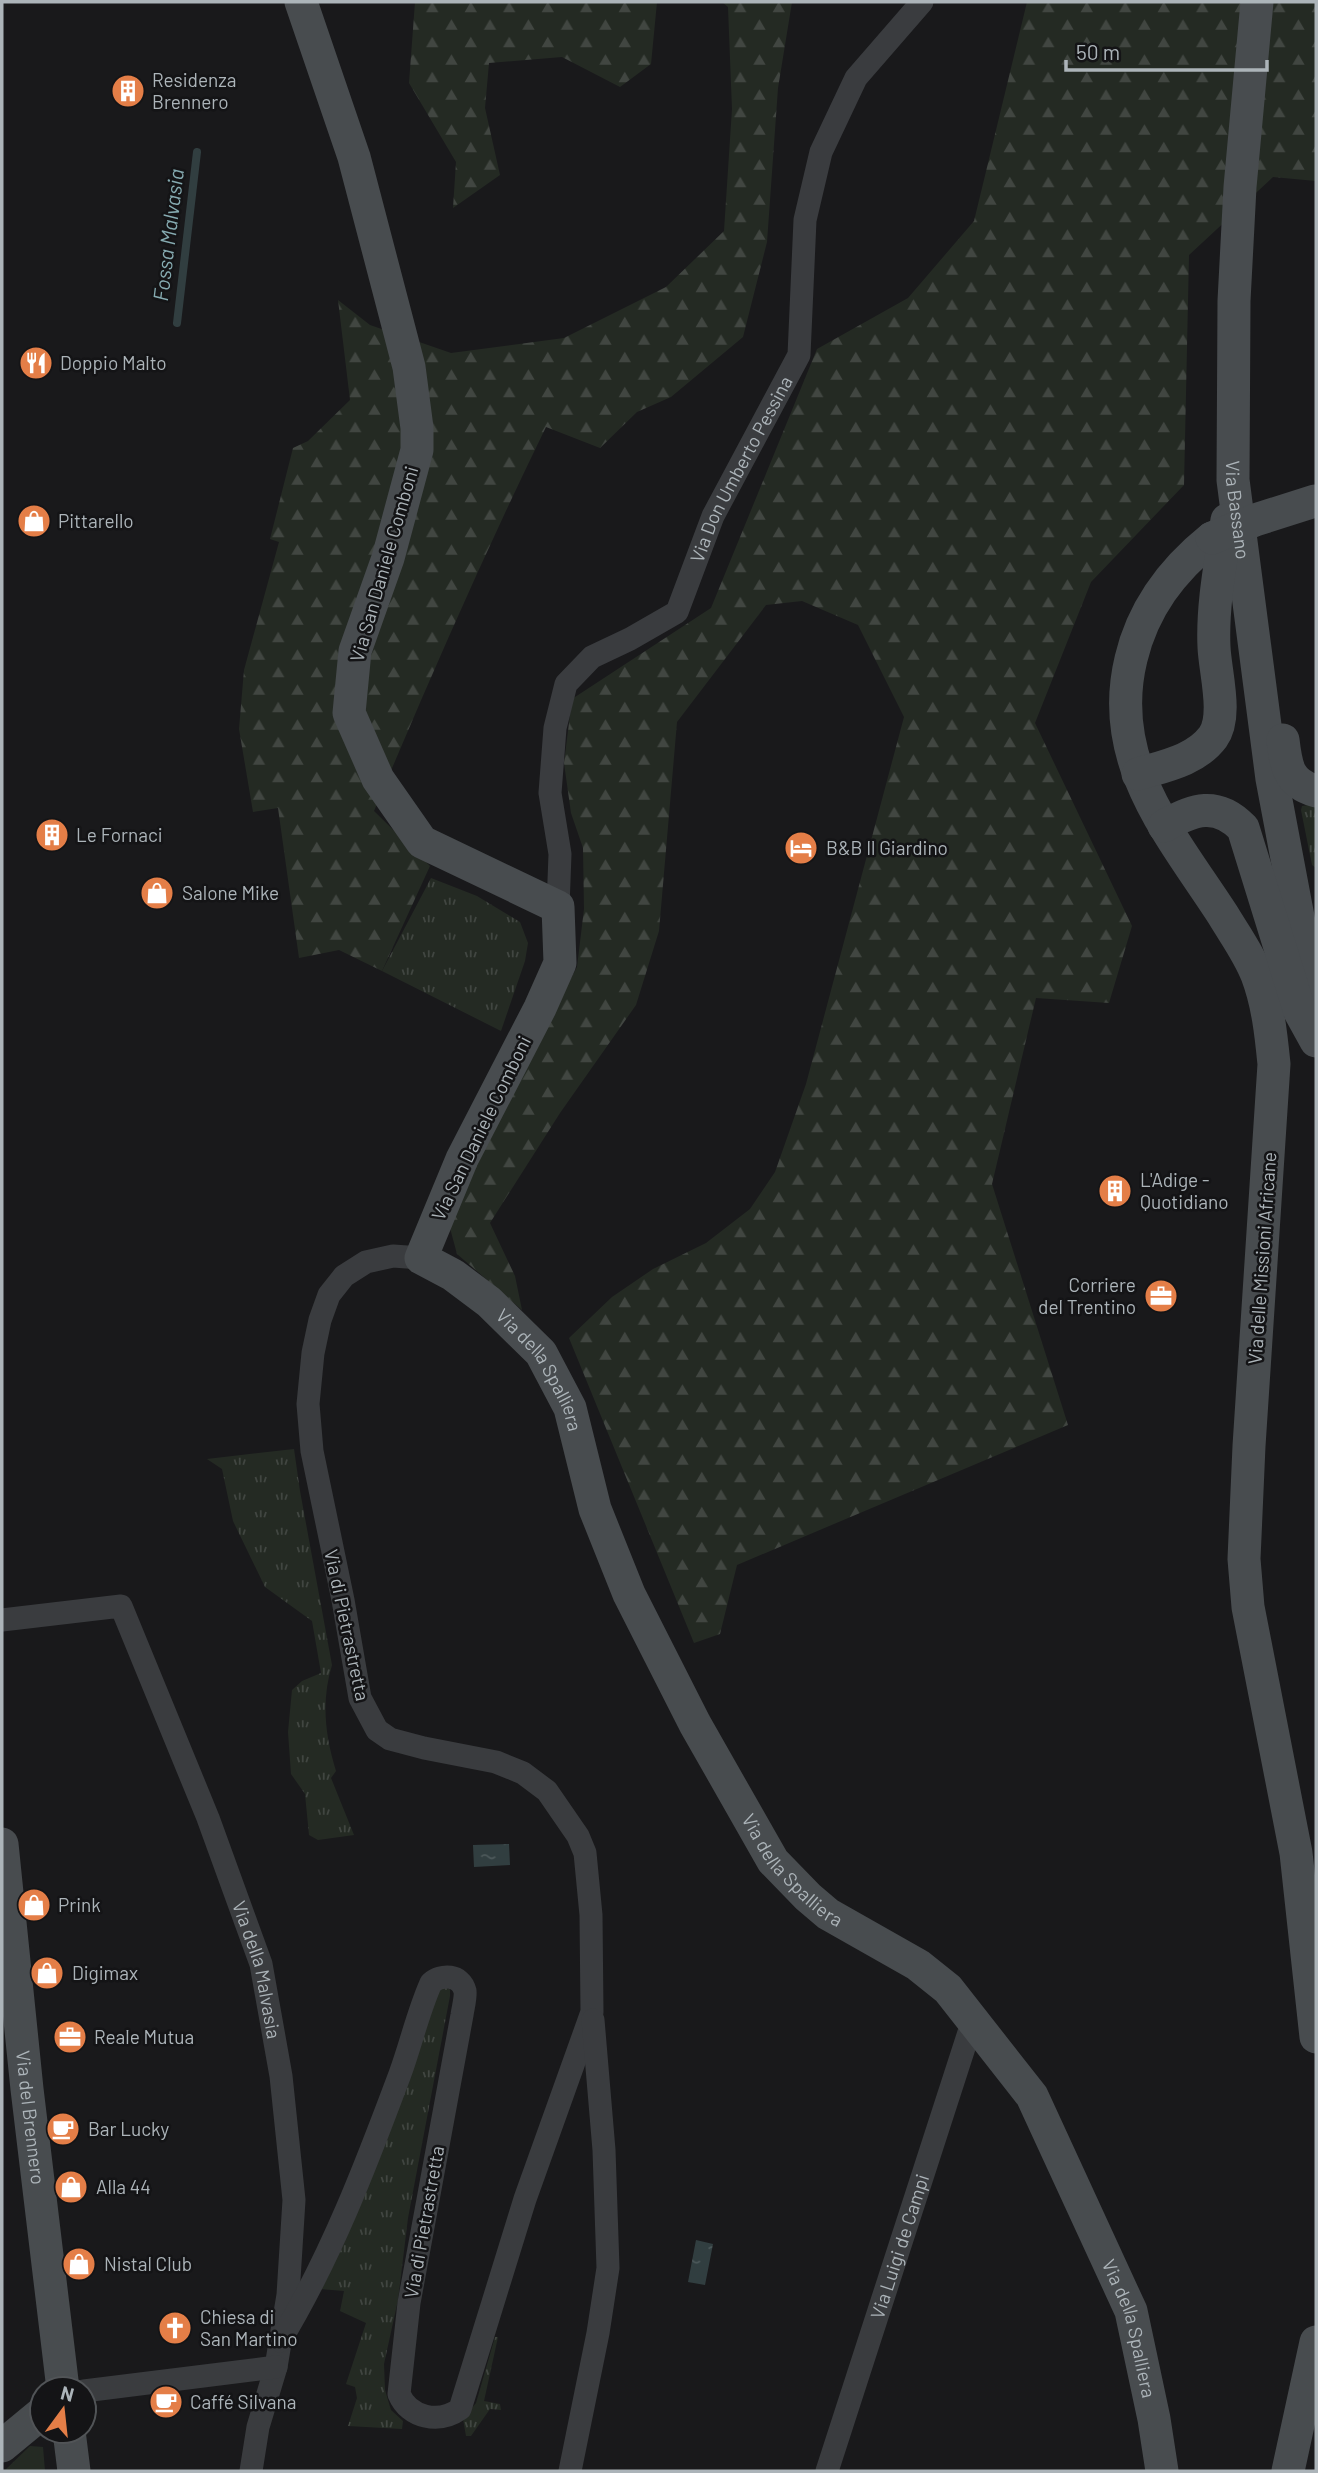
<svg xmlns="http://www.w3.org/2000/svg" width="1318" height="2473" font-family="Barlow,sans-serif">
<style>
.grass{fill:url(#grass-tufts)}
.forest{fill:url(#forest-firs)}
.water{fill:url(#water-ripples)}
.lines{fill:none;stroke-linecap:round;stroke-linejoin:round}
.stream{stroke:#313e40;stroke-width:8}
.street{stroke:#3a3c3f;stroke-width:23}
.secondary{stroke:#484c4f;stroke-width:33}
.secondary-bridge{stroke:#484c4f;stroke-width:33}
.labels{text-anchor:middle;stroke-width:5;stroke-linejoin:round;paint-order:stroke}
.poi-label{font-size:19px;fill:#acb4b9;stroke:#141416;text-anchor:start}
.street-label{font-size:19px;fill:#acb4b9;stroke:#141416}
.water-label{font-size:21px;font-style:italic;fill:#86abb1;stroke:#141416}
</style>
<defs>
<pattern id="grass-tufts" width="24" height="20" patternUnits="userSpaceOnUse" patternTransform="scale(1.75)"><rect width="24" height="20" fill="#242a23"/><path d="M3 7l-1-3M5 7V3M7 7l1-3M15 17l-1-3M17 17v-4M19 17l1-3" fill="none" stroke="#414641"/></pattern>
<pattern id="forest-firs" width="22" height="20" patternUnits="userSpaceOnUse" patternTransform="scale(1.75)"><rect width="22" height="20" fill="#242a23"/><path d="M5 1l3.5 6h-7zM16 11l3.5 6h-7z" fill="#414641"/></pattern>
<pattern id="water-ripples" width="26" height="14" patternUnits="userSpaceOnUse" patternTransform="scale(1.75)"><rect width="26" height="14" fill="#313e40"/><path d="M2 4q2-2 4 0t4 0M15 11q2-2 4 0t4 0" fill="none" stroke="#4c585a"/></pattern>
</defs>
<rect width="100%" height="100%" fill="#19191b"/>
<!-- grass -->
<path class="grass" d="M 1316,804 L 1316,868 L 1312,865 L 1301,810 L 1302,806 Z
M 431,878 L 477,896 L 520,922 L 528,943 L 525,961 L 501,1031 L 382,971 Z
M 294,1449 L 300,1491 L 332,1665 C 321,1701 325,1735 336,1771 L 331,1778 L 354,1835 L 318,1840 L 309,1835 L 305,1794 L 291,1774 L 288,1732 L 292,1690 L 302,1681 L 321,1673 L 312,1621 L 265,1587 L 233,1521 L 222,1469 L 207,1459 Z
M 446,1987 L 450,1990 L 450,1996 L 408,2218 L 398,2300 L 384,2364 L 385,2390 L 391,2410 L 403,2421 L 402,2429 L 348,2426 L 357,2398 L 355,2387 L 346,2384 L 366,2323 L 340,2311 L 344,2291 L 320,2289 L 438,1991 Z
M 495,2337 L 498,2337 L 484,2401 L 500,2404 L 501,2410 L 490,2409 L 471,2436 L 466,2436 L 463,2419 L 476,2403 Z
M 30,2446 L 43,2447 L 45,2471 L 4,2471 Z"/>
<!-- forest -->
<path class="forest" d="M 415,2 L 657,2 L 651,64 L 620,87 L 562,57 L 489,63 L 485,108 L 500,175 L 453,208 L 456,162 L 409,83 Z
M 722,2 L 792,2 L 778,88 L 767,242 L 743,337 L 671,397 L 637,412 L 600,448 L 546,427 C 484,554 428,682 374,811 L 430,866 L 382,971 L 339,950 L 299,958 L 278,808 L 253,812 L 239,729 L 244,670 L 279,542 L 270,539 L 293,448 L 308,441 L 350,400 L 338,300 L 370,325 L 451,353 L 564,338 L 666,287 L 724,231 L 732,109 L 728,7 Z
M 1027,2 L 1316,2 L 1316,181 L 1273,177 L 1189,255 L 1184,485 L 1091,582 L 1035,723 L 1132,926 L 1109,1003 L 1036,998 L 992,1184 L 1068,1425 L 737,1565 L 720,1634 L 694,1643 L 569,1338 L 612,1297 L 653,1269 L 706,1243 L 750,1209 L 775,1172 L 806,1084 L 904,717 L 858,625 L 802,601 L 766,605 L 677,722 L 659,931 L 636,1005 L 560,1113 L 490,1223 L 515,1276 L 522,1310 L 457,1254 L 450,1228 L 475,1159 L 577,967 L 584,909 L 583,848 L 571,813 L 564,763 L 572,699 L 711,608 L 817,349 L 908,298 L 974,221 Z"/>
<!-- water -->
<path class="water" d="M 509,1844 L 510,1865 L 474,1867 L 473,1845 Z
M 696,2240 L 713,2244 L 705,2285 L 688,2282 Z"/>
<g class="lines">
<!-- stream -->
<path class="stream" d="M 177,323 L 197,152"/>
<!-- street -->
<g class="street">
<path id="s1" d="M 558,907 L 560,854 L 550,793 L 555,728 L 566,684 L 592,657 L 630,639 L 677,612 L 713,516 L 799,355 L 805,220 L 821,152 L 856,78 L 922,2"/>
<path id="s2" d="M 2,1620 L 121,1606 L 208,1818 L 261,1964 L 281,2076 L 294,2200 L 288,2295 L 276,2367 L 258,2427 L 251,2471"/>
<path d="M 280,2341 C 331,2257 366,2165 400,2074 C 411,2044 418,2012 431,1983 C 441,1974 461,1974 465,1991 C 466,1997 463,2008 462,2015 L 409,2303 L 399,2394 C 409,2418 439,2424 460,2409 L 525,2199 L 592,2012 L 591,1915 L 585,1853 L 578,1836 L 547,1791 L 523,1773 L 496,1762 L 424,1748 L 390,1739 L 377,1730 L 360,1698 L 343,1600 L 312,1451 L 308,1404 L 313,1353 L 320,1320 L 329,1295 L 344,1276 L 366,1262 L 393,1256 L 421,1258"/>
<path d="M 84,2391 L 276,2367"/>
<path d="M 570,2471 L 598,2333 L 608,2268 L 604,2150 L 593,2020"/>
<path id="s3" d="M 827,2471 L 973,2020"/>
</g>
<!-- secondary -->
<g class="secondary">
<path id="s4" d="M 301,2 L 354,157 L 409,367 L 417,428 L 417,450 L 388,558 L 355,651 L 349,713 L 378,779 L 422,842 L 558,907 L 560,963 L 540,1008 L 462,1159 L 421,1258 L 453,1275 L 489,1302 L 541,1353 L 570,1408 L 595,1509 L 629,1594 L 695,1724 L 773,1861 L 808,1897 L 828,1914 L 918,1965 L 948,1989 L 1032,2096 L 1131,2311 L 1154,2419 L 1162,2471"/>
<path id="s5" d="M 1257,2 L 1240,187 L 1234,301 L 1233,480 L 1272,779 L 1316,1012"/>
<path d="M 1212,538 C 1172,570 1143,608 1131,659 C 1106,762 1171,835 1223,915 C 1235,935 1249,954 1257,975 C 1268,1004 1271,1034 1274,1064 L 1249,1446 L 1244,1559 L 1248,1607 L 1296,1853 L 1316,2037"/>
<path d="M 1283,740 C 1286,766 1288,783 1316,791"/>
<path d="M 1138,774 C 1165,766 1196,760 1213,737 C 1228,716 1215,672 1214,647 C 1212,605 1221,561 1227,520"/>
<path d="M 1164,826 C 1193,809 1217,801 1243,828 L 1300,1012 L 1316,1041"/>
<path id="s6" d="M 2,1844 L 27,2089 L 63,2389"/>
<path d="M 69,2431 L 74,2471"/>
<path d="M 2,2446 L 42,2413"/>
<path d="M 1288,2471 L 1316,2342"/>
</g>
<!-- secondary-bridge -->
<path class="secondary-bridge" d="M 1212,538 L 1255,520 L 1315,501"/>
</g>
<!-- icons -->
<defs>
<symbol id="building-disc" viewBox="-11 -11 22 22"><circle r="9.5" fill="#e47e47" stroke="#141416"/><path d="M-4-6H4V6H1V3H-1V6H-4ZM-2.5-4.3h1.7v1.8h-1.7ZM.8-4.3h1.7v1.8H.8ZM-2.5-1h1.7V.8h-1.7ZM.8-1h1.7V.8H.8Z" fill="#fff"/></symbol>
<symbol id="restaurant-disc" viewBox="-11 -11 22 22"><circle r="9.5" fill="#e47e47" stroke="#141416"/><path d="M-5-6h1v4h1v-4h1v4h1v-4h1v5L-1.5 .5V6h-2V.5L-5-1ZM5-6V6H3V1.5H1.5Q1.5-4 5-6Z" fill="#fff"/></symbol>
<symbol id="shop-disc" viewBox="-11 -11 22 22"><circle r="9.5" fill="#e47e47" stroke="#141416"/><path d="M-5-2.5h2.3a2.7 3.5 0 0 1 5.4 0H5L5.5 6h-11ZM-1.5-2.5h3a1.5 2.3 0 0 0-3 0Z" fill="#fff"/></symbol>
<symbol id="hotel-disc" viewBox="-11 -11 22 22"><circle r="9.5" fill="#e47e47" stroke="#141416"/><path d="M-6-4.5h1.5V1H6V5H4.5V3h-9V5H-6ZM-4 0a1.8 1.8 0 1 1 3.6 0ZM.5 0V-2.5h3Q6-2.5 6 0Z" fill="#fff"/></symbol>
<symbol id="office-disc" viewBox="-11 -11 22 22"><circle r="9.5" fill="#e47e47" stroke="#141416"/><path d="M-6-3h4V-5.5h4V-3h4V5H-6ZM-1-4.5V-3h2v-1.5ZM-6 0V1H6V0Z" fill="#fff"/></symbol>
<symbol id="cafe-disc" viewBox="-11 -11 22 22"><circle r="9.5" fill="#e47e47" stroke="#141416"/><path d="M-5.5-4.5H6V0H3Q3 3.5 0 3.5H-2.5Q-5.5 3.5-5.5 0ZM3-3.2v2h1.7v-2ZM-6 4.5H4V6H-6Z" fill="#fff"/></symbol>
<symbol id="church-disc" viewBox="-11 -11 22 22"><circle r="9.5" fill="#e47e47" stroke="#141416"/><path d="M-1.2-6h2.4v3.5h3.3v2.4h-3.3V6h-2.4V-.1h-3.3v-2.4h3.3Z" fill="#fff"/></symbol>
</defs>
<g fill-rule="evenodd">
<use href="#building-disc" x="109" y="72" width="38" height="38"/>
<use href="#restaurant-disc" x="17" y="344" width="38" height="38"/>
<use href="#shop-disc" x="15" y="502" width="38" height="38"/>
<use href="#building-disc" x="33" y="816" width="38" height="38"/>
<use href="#hotel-disc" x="782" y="829" width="38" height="38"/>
<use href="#shop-disc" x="138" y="874" width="38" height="38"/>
<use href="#building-disc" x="1096" y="1172" width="38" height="38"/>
<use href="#office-disc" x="1142" y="1277" width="38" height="38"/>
<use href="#shop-disc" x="15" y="1886" width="38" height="38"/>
<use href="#shop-disc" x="28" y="1954" width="38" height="38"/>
<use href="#office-disc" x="51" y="2018" width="38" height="38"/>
<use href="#cafe-disc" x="44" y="2110" width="38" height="38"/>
<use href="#shop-disc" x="52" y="2168" width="38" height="38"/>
<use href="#shop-disc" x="60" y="2245" width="38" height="38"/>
<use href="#church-disc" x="156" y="2309" width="38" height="38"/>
<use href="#cafe-disc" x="147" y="2383" width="38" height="38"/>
</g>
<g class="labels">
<!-- poi labels -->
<g class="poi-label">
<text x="152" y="87">Residenza<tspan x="152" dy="22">Brennero</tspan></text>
<text x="60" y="370">Doppio Malto</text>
<text x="58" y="528">Pittarello</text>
<text x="76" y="842">Le Fornaci</text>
<text x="826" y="855">B&amp;B Il Giardino</text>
<text x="182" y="900">Salone Mike</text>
<text x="1140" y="1187">L'Adige -<tspan x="1140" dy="22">Quotidiano</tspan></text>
<text x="1136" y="1292" text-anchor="end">Corriere<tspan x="1136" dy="22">del Trentino</tspan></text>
<text x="58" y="1912">Prink</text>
<text x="72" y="1980">Digimax</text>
<text x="94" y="2044">Reale Mutua</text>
<text x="88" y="2136">Bar Lucky</text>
<text x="96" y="2194">Alla 44</text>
<text x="104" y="2271">Nistal Club</text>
<text x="200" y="2324">Chiesa di<tspan x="200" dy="22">San Martino</tspan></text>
<text x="190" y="2409">Caffé Silvana</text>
</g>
<!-- street labels -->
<g class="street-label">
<text dy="7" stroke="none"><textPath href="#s1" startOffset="516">Via Don Umberto Pessina</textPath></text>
<text dy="7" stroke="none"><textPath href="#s5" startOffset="509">Via Bassano</textPath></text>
<text transform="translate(384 564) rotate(-74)" y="7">Via San Daniele Comboni</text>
<text transform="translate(481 1128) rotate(-64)" y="7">Via San Daniele Comboni</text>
<text transform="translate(1262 1258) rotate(-86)" y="7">Via delle Missioni Africane</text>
<text dy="7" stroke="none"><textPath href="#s4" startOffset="1587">Via della Spalliera</textPath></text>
<text transform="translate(347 1625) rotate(78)" y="7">Via di Pietrastretta</text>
<text dy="7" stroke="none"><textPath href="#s4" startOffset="2154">Via della Spalliera</textPath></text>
<text dy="7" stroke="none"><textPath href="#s2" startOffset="509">Via della Malvasia</textPath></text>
<text dy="7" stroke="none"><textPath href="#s6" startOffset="275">Via del Brennero</textPath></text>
<text transform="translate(424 2222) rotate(-80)" y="7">Via di Pietrastretta</text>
<text dy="7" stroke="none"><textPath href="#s3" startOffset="236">Via Luigi de Campi</textPath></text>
<text dy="7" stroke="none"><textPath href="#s4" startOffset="2742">Via della Spalliera</textPath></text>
</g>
<!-- water labels -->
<g class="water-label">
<text transform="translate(169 235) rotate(-83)" y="7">Fossa Malvasia</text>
</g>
</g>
<!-- border -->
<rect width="1318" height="2473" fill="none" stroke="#acb4b9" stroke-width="7"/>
<!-- north arrow -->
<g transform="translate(63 2410) rotate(15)"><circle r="33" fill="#141416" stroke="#515457" stroke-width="2"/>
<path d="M0-5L12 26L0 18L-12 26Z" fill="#e47e47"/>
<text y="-10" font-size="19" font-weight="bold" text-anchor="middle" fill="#acb4b9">N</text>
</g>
<!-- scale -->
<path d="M1066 60v10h201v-10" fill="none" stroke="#acb4b9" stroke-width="3.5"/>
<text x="1076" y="60" font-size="21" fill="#acb4b9" stroke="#141416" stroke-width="5" paint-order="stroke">50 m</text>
</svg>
